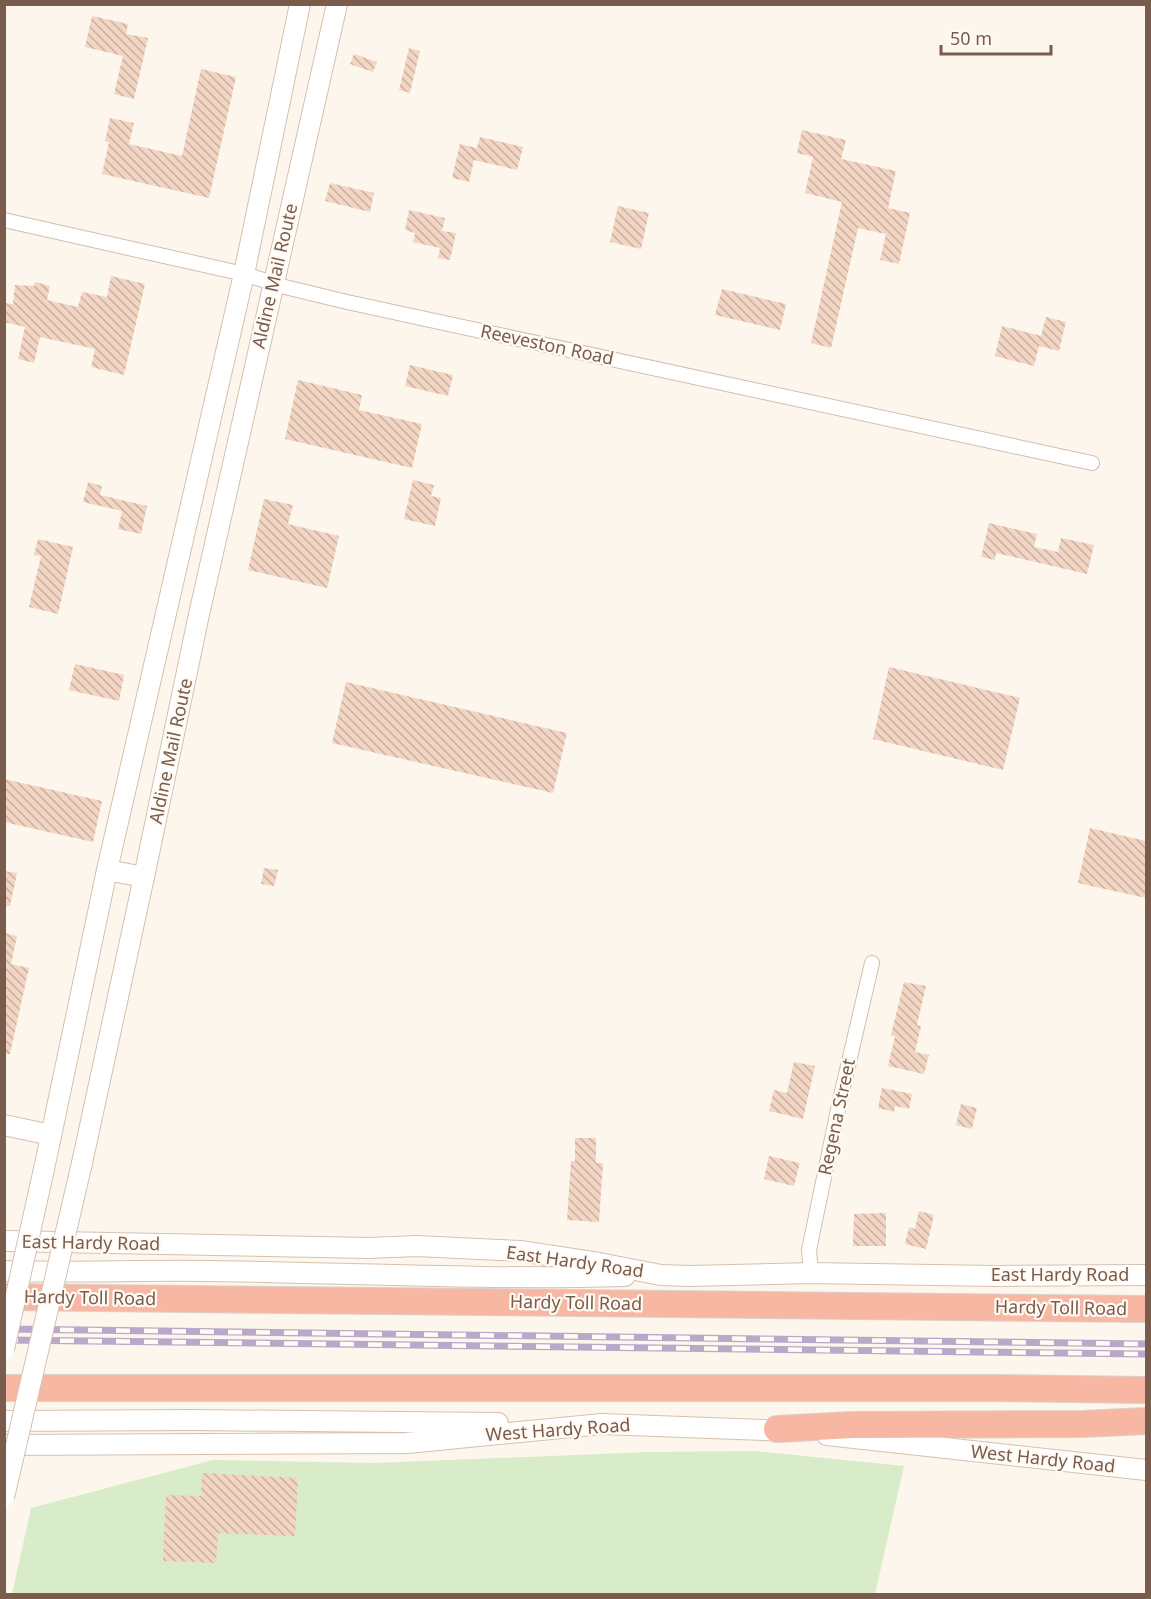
<svg xmlns="http://www.w3.org/2000/svg" width="1151" height="1599" font-family="'Noto Sans',sans-serif">
<style>
.pitch{fill:#d8ecc9}
.building{fill:url(#building-back-hatch)}
.lines{fill:none;stroke-linecap:round;stroke-linejoin:round}
.street-casing{stroke:#d1beb0;stroke-width:16}
.secondary-casing{stroke:#d6c0b0;stroke-width:22}
.highway-casing{stroke:#dad1cd;stroke-width:28}
.street{stroke:#fff;stroke-width:14}
.secondary{stroke:#fff;stroke-width:20}
.highway{stroke:#f7b7a3;stroke-width:26}
.rail-casing{stroke:#b9a8c9;stroke-width:7}
.rail{stroke:#fffaf3;stroke-width:4.5;stroke-dasharray:14;stroke-linecap:butt}
.secondary-bridge-casing{stroke:#d6c0b0;stroke-width:22;stroke-linecap:butt}
.secondary-bridge{stroke:#fff;stroke-width:20}
.labels{text-anchor:middle;stroke-width:4.5;stroke-linejoin:round;paint-order:stroke}
.street-label{font-size:18px;fill:#7a5c4d;stroke:#fffaf3}
</style>
<defs>
<pattern id="building-back-hatch" width="6" height="6" patternUnits="userSpaceOnUse" patternTransform="scale(1.5)"><rect width="6" height="6" fill="#f3d5c3"/><path d="M-1 5l2 2M0 0l6 6M5-1l2 2" fill="none" stroke="#cab0a1"/></pattern>
</defs>
<rect width="100%" height="100%" fill="#fdf6ec"/>
<!-- pitch -->
<path class="pitch" d="M 754,1451 L 904,1466 L 875,1594 L 12,1594 L 31,1508 L 213,1460 L 375,1463 L 649,1452 Z"/>
<!-- building -->
<path class="building" d="M 92,16 L 128,24 L 126,34 L 148,38 L 134,99 L 114,94 L 123,56 L 85,47 Z
M 409,48 L 420,51 L 410,93 L 399,90 Z
M 354,54 L 377,62 L 373,72 L 350,64 Z
M 201,69 L 236,77 L 209,198 L 102,174 L 109,142 L 105,141 L 110,118 L 134,123 L 129,144 L 182,156 Z
M 802,130 L 846,140 L 841,159 L 896,171 L 888,208 L 910,213 L 899,264 L 880,260 L 886,234 L 858,228 L 831,348 L 811,343 L 842,202 L 805,193 L 813,157 L 797,153 Z
M 480,137 L 523,147 L 517,170 L 474,160 L 469,182 L 452,178 L 460,144 L 477,148 Z
M 330,183 L 374,193 L 370,212 L 325,201 Z
M 618,206 L 649,213 L 641,249 L 610,242 Z
M 409,210 L 445,218 L 442,231 L 456,233 L 450,260 L 438,258 L 440,248 L 413,242 L 415,233 L 405,230 Z
M 111,276 L 145,284 L 124,375 L 91,367 L 95,349 L 40,337 L 34,363 L 18,359 L 25,327 L 4,322 L 4,303 L 13,304 L 15,285 L 34,286 L 35,282 L 50,286 L 47,300 L 78,307 L 82,292 L 107,297 Z
M 722,289 L 786,304 L 780,330 L 715,315 Z
M 1046,317 L 1066,322 L 1059,351 L 1039,346 L 1034,366 L 995,356 L 1002,326 L 1041,336 Z
M 410,365 L 453,375 L 448,396 L 405,386 Z
M 298,380 L 362,395 L 359,410 L 422,424 L 412,468 L 285,439 Z
M 413,480 L 434,485 L 431,496 L 441,498 L 435,526 L 404,519 Z
M 88,482 L 102,486 L 100,495 L 147,506 L 141,534 L 118,529 L 122,511 L 83,502 Z
M 264,499 L 293,505 L 288,524 L 339,536 L 327,588 L 248,570 Z
M 989,523 L 1037,534 L 1034,547 L 1058,552 L 1061,538 L 1094,545 L 1087,574 L 996,553 L 995,560 L 981,557 Z
M 38,539 L 73,547 L 58,614 L 29,607 L 41,556 L 34,555 Z
M 75,664 L 124,675 L 119,701 L 69,690 Z
M 889,667 L 1020,698 L 1003,770 L 873,739 Z
M 346,682 L 567,733 L 553,793 L 332,743 Z
M 4,779 L 102,801 L 93,842 L 4,822 Z
M 1090,828 L 1146,841 L 1146,898 L 1078,883 Z
M 264,868 L 278,870 L 274,886 L 261,884 Z
M 4,871 L 17,873 L 10,906 L 4,906 Z
M 4,933 L 17,936 L 11,964 L 29,968 L 10,1054 L 4,1054 Z
M 904,982 L 926,986 L 917,1025 L 921,1026 L 915,1052 L 929,1055 L 924,1074 L 888,1066 L 895,1036 L 891,1035 Z
M 794,1062 L 815,1066 L 803,1119 L 769,1111 L 774,1090 L 787,1093 Z
M 882,1088 L 912,1094 L 909,1109 L 895,1106 L 894,1112 L 878,1108 Z
M 961,1104 L 977,1108 L 972,1129 L 956,1125 Z
M 575,1138 L 596,1138 L 596,1163 L 603,1163 L 599,1222 L 567,1220 L 571,1161 L 575,1161 Z
M 769,1156 L 800,1163 L 794,1186 L 764,1179 Z
M 919,1211 L 934,1215 L 926,1249 L 905,1244 L 909,1227 L 915,1229 Z
M 886,1213 L 886,1246 L 853,1246 L 854,1214 Z
M 202,1473 L 298,1478 L 295,1536 L 218,1533 L 216,1563 L 163,1561 L 166,1495 L 201,1496 Z"/>
<g class="lines">
<defs>
<path id="street" d="M 4,220 L 244,274 L 285,287 L 347,302 L 1092,463
M 811,1273 L 809,1250 L 840,1100 L 872,963"/>
<path id="secondary" d="M 107,870 L 144,877
M 4,1125 L 51,1135
M 82,1163 L 144,877 L 198,619 L 337,4
M 44,1169 L 107,870 L 244,274 L 300,4
M 4,1241 L 369,1248 L 417,1246 L 520,1251 L 599,1263 L 661,1275 L 689,1276 L 811,1273 L 995,1276 L 1146,1275
M 4,1271 C 73,1273 141,1270 210,1271 C 348,1273 486,1280 625,1276
M 4,1421 L 192,1420 L 498,1423
M 827,1435 L 1146,1470
M 4,1445 L 407,1443 L 602,1424 L 789,1431"/>
<path id="highway" d="M 4,1297 L 1146,1309
M 4,1388 L 996,1388 L 1146,1390
M 777,1429 L 853,1425 L 1083,1424 L 1146,1421"/>
</defs>
<!-- street casing -->
<use href="#street" class="street-casing"/>
<!-- secondary casing -->
<use href="#secondary" class="secondary-casing"/>
<!-- highway casing -->
<use href="#highway" class="highway-casing"/>
<!-- street -->
<use href="#street" class="street"/>
<!-- secondary -->
<use href="#secondary" class="secondary"/>
<!-- highway -->
<use href="#highway" class="highway"/>
<defs>
<path id="rail" d="M 4,1329 L 1146,1344
M 4,1340 L 1146,1354"/>
</defs>
<!-- rail casing -->
<use href="#rail" class="rail-casing"/>
<!-- rail -->
<use href="#rail" class="rail"/>
<defs>
<path id="secondary-bridge" d="M 4,1349 L 44,1169
M 4,1497 L 82,1163"/>
</defs>
<!-- secondary-bridge casing -->
<use href="#secondary-bridge" class="secondary-bridge-casing"/>
<!-- secondary-bridge -->
<use href="#secondary-bridge" class="secondary-bridge"/>
</g>
<g class="labels">
<!-- street labels -->
<g class="street-label">
<text transform="translate(275 276) rotate(-77)" y="6">Aldine Mail Route</text>
<text transform="translate(547 345) rotate(12)" y="6">Reeveston Road</text>
<text transform="translate(171 751) rotate(-78)" y="6">Aldine Mail Route</text>
<text transform="translate(837 1117) rotate(-78)" y="6">Regena Street</text>
<text transform="translate(91 1243) rotate(1)" y="6">East Hardy Road</text>
<text transform="translate(575 1262) rotate(8)" y="6">East Hardy Road</text>
<text x="1060" y="1281">East Hardy Road</text>
<text transform="translate(90 1298) rotate(1)" y="6">Hardy Toll Road</text>
<text transform="translate(576 1303) rotate(1)" y="6">Hardy Toll Road</text>
<text transform="translate(1061 1308) rotate(1)" y="6">Hardy Toll Road</text>
<text transform="translate(558 1430) rotate(-4)" y="6">West Hardy Road</text>
<text transform="translate(1043 1459) rotate(6)" y="6">West Hardy Road</text>
</g>
</g>
<!-- border -->
<rect width="1151" height="1599" fill="none" stroke="#7a5c4d" stroke-width="12"/>
<!-- scale -->
<path d="M941 45v9h110v-9" fill="none" stroke="#7a5c4d" stroke-width="3"/>
<text x="950" y="45" font-size="18" fill="#7a5c4d" stroke="#fffaf3" stroke-width="4.5" paint-order="stroke">50 m</text>
</svg>
